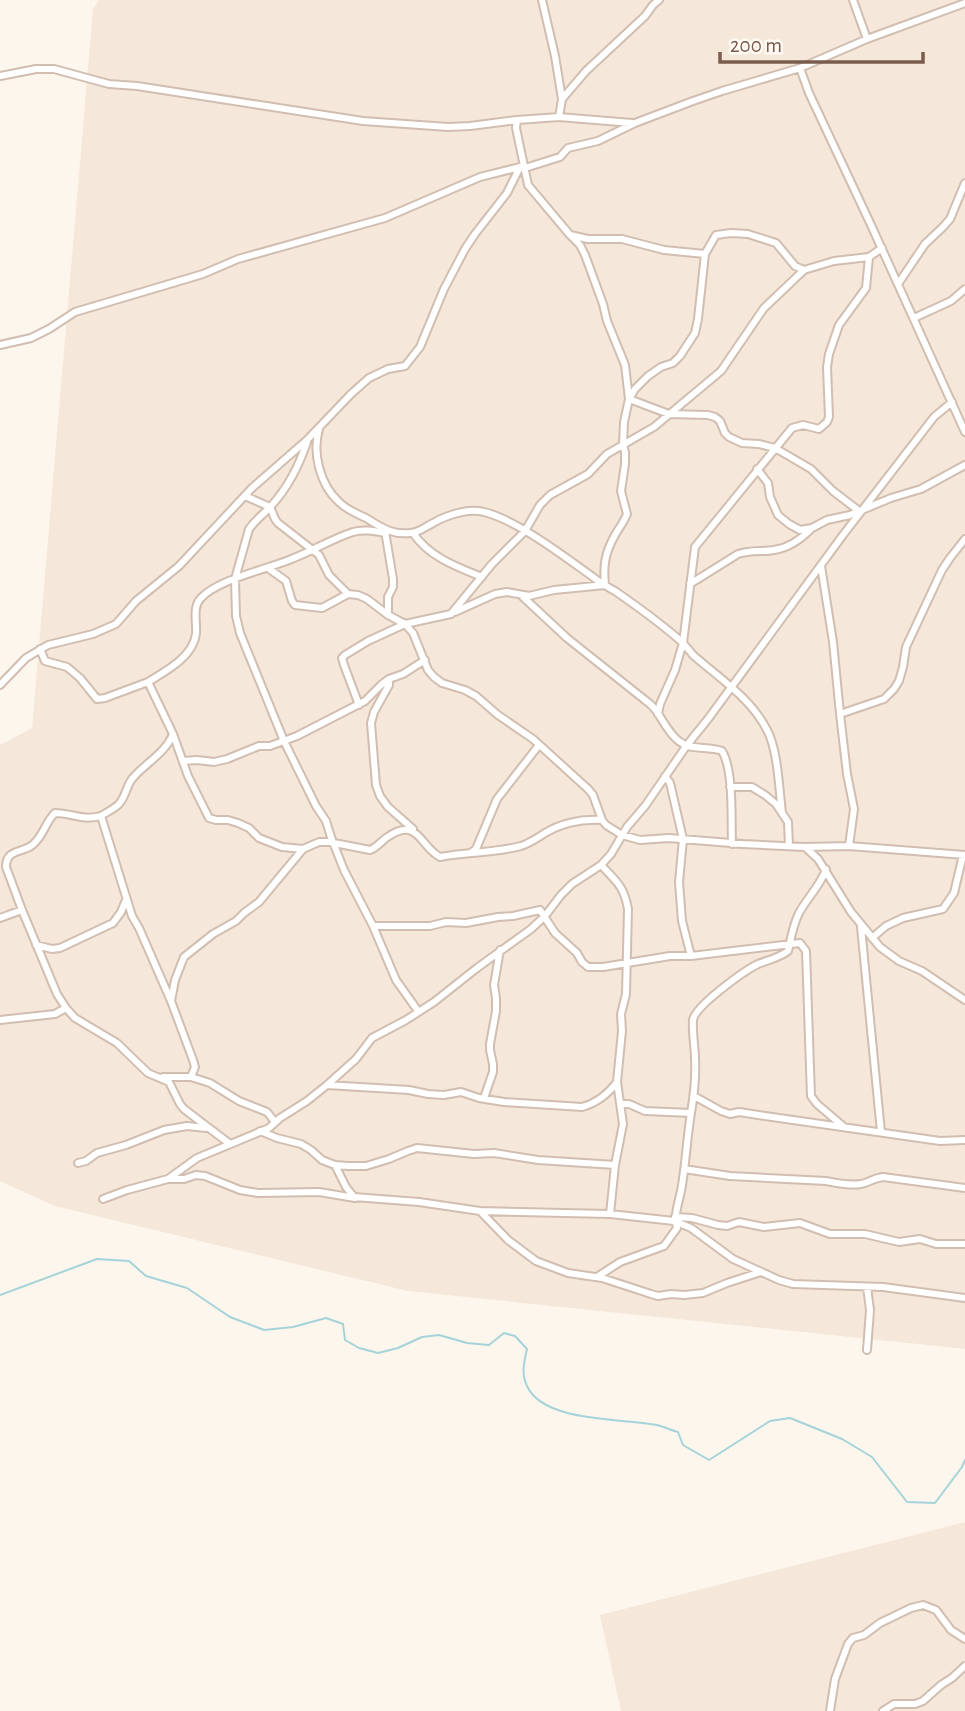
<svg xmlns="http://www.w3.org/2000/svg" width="965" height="1711" font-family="'Alegreya Sans',sans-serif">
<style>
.residential{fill:#f5e8da}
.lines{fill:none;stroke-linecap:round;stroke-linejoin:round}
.stream{stroke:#a5d3da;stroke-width:2}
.street-casing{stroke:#d1beb0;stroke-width:10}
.street{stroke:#fff;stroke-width:6}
</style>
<rect width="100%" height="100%" fill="#fdf6ec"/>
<!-- residential -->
<path class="residential" d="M 99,0 L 965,0 L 965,1349 L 408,1291 L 55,1206 L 0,1181 L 0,745 L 32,728 L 93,9 Z
M 965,1522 L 965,1711 L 621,1711 L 600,1615 Z"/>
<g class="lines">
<!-- stream -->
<path class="stream" d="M 0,1295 L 97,1259 L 129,1261 L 146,1276 L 187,1288 L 230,1317 L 264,1330 L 293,1327 L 326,1318 L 343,1324 L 345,1340 L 359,1348 L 378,1353 L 398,1348 L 422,1337 L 439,1335 L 467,1343 L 489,1345 L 504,1333 L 515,1336 L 527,1349 C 524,1362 521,1374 527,1386 C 544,1423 623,1418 657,1425 C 664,1427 671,1430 678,1432 L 683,1445 L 709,1460 L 770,1421 L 790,1418 L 842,1439 L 872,1457 L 907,1502 L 935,1503 L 962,1467 L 965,1460"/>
<defs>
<path id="street" d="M 542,0 L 555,56 L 562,99 L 559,117
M 853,0 L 867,39
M 800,68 L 809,93 L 871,225 L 965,432
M 0,76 L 36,69 L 54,69 L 109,84 L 137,86 L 363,121 L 448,127 L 470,126 L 517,120 L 559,117 L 632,123
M 562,99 L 586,71 L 645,16 L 653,5 L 659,0
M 517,120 L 516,128 L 528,185 L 570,235 L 588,239 L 622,239 L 664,250 L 705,254
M 898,284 L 925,244 L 943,227 L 950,219 L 965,183
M 914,318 L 951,301 L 965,289
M 0,345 L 31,338 L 49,329 L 75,312 L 203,274 L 238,259 L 385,218 L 480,177 L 520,167 L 525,168 L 560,157 L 568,148 L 598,141 L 635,123 L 693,101 L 722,91 L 800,68 L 867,39 L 965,3
M 319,429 C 312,453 320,485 339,502 C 347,510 356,513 366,518 C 381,527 391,535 410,533 C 419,533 425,527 433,523 C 447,515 468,508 484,512 C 517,520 565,557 593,577 C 600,583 608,587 615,591 C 638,607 662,624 683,643 C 686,647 690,651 693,655 C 719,678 751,698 767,730 C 778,750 779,789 782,813
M 307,442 C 299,466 289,486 272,505 C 265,513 256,519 249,529 L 235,579 L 236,616 L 240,633 L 284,741 L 316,806 L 326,821 L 331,837 L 344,870 L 373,926 L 396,980 L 418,1011
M 757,469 L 768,483 L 770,497 L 778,515 L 789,524 L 800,530 L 812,528 L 827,520 L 850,515 L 891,498 L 921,489 L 965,465
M 245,496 L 270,507 L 275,519 L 278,523 L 319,555 L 329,575 L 348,594 L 358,595 L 367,599 L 388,615 L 405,624 L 413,633 L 428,670 L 434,677 L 442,683 L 465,690 L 476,696 L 498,715 L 533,739 L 588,789 L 593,795 L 602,820 L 606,825 L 622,835 L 640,840 L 669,838 L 743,844 L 805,847 L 849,846 L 854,809 L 847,774 L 840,714 L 884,699 L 894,689 L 899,681 L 903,667 L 906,647 L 942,570 L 950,558 L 965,539
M 859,511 L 833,491 L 811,469 L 775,448 L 759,444 L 742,443 L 729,437 L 725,433 L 720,421 L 715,417 L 708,415 L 669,414 L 629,399 L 635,389 L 648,376 L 661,367 L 673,363 L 680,356 L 695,333 L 698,319 L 705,254 L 716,235 L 731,233 L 748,234 L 776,243 L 795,266 L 804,270 L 834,261 L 869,257 L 882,248
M 385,531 L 393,579 L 393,587 L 388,597 L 388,615
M 413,533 C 429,557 457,567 482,577
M 821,566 L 833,642 L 840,714
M 268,568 L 286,581 L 292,601 L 295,605 L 322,608 L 348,594
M 690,584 L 738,554 C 751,550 762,552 774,550 C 788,548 801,539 810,530
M 522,596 L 567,638 L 645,700 C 649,703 654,707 657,712 C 665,724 673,741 688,746 C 699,749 711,747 722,751 C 734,771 731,819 732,844
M 455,612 L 495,594 L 507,592 L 529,596 L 554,590 L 605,585 C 603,565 605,553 615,535 C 619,528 624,522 627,514 L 621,491 L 625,464 L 625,452 L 623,444 L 624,422 L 629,399 L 625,365 L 607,321 L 603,304 L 585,255 L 580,245 L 570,235
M 40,649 L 45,661 L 67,667 L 80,678 L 97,699 L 105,698 L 148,682
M 389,679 L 389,685 L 374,712 L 371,723 L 376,785 L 380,796 L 388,807 L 413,829
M 0,685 L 26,658 L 48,645 L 93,634 L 116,624 L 136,601 L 179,566 L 252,488 L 307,440 L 351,394 L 369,378 L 388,369 L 405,366 L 420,347 L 444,289 L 465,249 L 475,234 L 507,193 L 520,167
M 359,705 L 344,665 L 342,658 L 345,655 L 368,641 L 405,624 L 451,614 L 492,564 L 525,531 L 540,505 L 550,495 L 588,474 L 607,454 L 654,427 L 721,371 L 764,308 L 804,270
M 658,714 L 660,704 L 675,670 L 683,643 L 695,547 L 792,428 L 803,425 L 819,429 L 827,422 L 829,417 L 827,367 L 829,354 L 839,325 L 866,288 L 869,257
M 173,734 L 188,776 L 209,818 L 216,820 L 228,820 L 238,823 L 249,828 L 259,838 L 282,847 L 303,849 L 319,842 L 329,842 L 370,850 C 378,847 382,840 389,836 C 419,817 420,847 440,857 C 467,852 495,853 521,846 C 530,843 537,838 545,833 C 562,823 583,819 602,820
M 183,761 L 197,760 L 214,762 L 227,759 L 259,746 L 270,746 L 297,736 L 365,701 L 381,685 L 389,679 L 403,674 L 425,660
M 665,776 L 670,783 L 683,839 L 679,882 L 682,921 L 691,956
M 730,787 L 752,787 L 765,795 L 776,804 L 788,822 L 789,846
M 849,846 L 965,855
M 805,847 L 818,859 L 851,912 L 880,947 L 899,961 L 922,971 L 965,1000
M 472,852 L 476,849 L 497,799 L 539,745
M 601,865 C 616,881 624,886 628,909 L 626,994 L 621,1014 L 622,1031 L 617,1082 L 623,1124 L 615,1165
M 22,910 L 57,994 L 66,1008 L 75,1018 L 117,1043 L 148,1073 L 169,1082 L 180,1104 L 184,1109 L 230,1144
M 0,918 L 22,910 L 6,867 C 6,850 20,853 31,846 C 43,838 45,822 55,813 C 73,813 80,821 101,816
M 373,926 L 430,926 L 446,922 L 466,923 L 498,917 L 513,916 L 540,910 L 555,933 L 577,953 L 582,962 L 588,967 L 603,967 L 670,956 L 691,956 L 800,943 L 806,951 L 811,1096 L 817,1104 L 844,1127
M 861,927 L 881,1132
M 872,938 L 886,926 L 903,918 L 943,909 L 954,893 L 963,855
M 36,945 L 52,949 L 60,948 L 113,923 L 121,912 L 126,900
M 171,1001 L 139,928 L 132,916 L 101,816 C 107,812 114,809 119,804 C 126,796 126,787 132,779 C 145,763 165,754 173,734 L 148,682 C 166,671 193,657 196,634 C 197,622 192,607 201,598 C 217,580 267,569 289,560 C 311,552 331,539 353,532 C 364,529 374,531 385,533
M 0,1020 L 55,1014 L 66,1008
M 163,1077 L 191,1077 L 210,1083 L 239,1101 L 267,1112 L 275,1122
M 191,1077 L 195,1067 L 193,1060 L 171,1001 L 175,980 L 184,957 L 213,934 L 236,921 L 244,913 L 259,902 L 303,849
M 327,1085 L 409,1090 L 428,1094 L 444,1095 L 461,1092 L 479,1098 L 504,1102 L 582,1107 C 597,1103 608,1094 617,1082
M 694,1096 L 721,1111 L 730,1114 L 739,1112 L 765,1116 L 940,1141 L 965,1140
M 484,1098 L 493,1072 L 493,1064 L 490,1050 L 490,1044 L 496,1011 L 496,998 L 494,985 L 500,950
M 691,1113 C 694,1095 696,1077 695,1059 C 695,1046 692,1033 693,1020 C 695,1006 744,971 758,964 C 768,960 779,958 788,951 C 791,938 793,925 799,913 C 807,898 821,885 826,869
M 260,1131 L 277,1138 L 301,1144 L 311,1150 L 322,1160 L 335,1165 L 348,1166 L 366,1166 L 389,1159 L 408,1151 L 417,1148 L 474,1154 L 494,1153 L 538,1160 L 615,1165 L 610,1214 L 674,1221 L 691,1228 L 733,1259 L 779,1280 L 793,1284 L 883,1287 L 965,1298
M 78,1163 L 86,1161 L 97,1153 L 126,1145 L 164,1130 L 187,1126 L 206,1128
M 335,1165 L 346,1187 L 354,1197 L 419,1202 L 480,1211 L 508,1240 L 536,1261 L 568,1273 L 602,1278 L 651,1294 L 658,1296 L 671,1294 L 684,1295 L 703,1293 L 727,1283 L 761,1272
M 684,1169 L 730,1176 L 826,1181 C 836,1183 850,1186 861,1184 C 869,1183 873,1178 883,1177 L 965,1188
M 170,1179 L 184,1179 L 196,1175 L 205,1176 L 240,1190 L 258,1193 L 319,1192 L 355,1198
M 103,1199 L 127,1190 L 168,1179 L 197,1158 L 269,1128 L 280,1118 L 307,1101 L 327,1085 L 356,1059 L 372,1038 L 406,1020 L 434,1002 L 477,968 L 531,929 L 545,916 L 561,895 L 572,884 L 601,865 L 611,854 L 627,827 L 645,806 L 687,745 L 708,719 L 843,535 L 934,417 L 952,402
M 480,1211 L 610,1214
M 675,1217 L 692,1218 L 718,1225 L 727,1226 L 739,1222 L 764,1227 L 800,1223 L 830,1234 L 865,1234 L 899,1242 L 920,1239 L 936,1244 L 965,1244
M 597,1277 L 620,1262 L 664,1246 L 677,1228 C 673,1214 680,1200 682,1185 C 686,1161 687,1137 691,1113 L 645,1111 L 629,1104 L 621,1104
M 867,1287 L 870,1310 L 867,1350
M 830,1711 L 835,1679 L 848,1644 L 853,1638 L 864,1635 L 880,1623 L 911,1608 L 923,1605 L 936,1610 L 951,1630 L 965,1639
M 883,1711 L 894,1704 L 915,1704 L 923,1701 L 941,1685 L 952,1678 L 965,1666"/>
</defs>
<!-- street casing -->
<use href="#street" class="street-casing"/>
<!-- street -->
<use href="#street" class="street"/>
</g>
<!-- scale -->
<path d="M720 52v10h203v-10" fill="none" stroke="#7a5c4d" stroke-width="3.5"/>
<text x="730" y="52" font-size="21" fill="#7a5c4d" stroke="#fffaf3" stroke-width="5" paint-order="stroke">200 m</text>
</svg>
